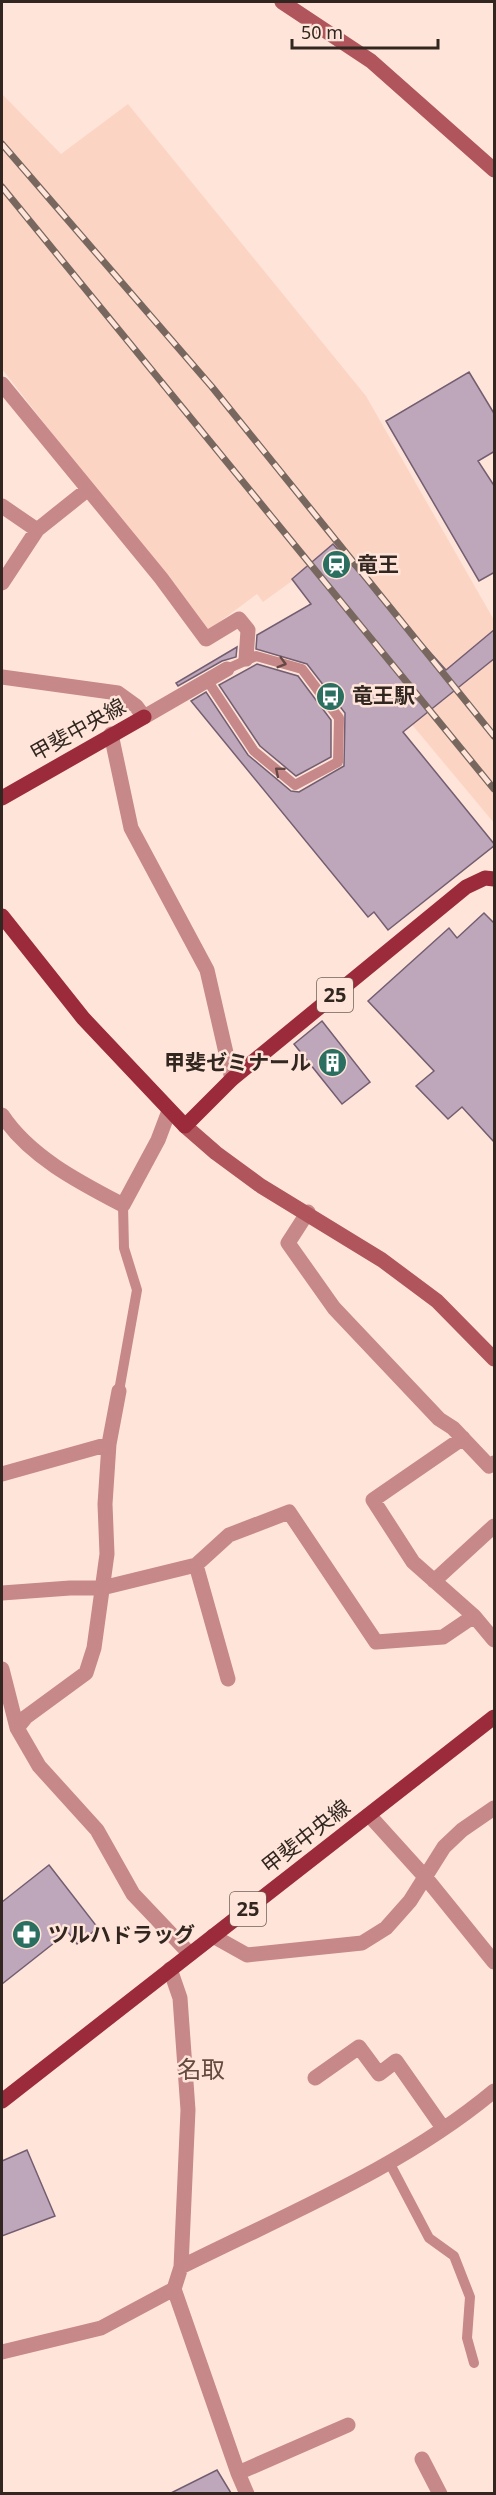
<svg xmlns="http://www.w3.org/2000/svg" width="496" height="2495" font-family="'Noto Sans','Noto Sans JP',sans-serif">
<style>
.built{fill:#fcd4c3}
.building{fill:#bea6bb;stroke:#735e71;stroke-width:1.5}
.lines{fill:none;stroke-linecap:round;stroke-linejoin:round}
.lane{stroke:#c78889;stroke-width:10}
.street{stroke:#c78889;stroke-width:15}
.secondary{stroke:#af555b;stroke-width:15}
.primary{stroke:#9b2b3a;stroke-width:15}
.rail-casing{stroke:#78675f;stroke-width:7}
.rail{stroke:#ffe5d9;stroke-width:4.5;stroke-dasharray:14;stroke-linecap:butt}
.oneway{stroke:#664845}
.labels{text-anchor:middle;stroke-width:5;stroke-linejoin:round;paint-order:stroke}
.shield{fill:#ffe5d9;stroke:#705f58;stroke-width:1.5}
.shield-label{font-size:20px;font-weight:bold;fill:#322621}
.poi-label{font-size:21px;font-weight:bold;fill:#322621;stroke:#ffe5d9;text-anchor:start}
.street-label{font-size:21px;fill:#322621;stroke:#ffe5d9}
.quarter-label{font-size:24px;fill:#654b40;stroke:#ffe5d9}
</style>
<rect width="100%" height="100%" fill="#ffe5d9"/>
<!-- built -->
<path class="built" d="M 2,94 L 61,154 L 128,104 L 366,396 L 494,620 L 494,823 L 292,581 L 263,602 L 257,594 L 206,632 L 2,369 Z"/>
<!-- building -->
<path class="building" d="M 469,372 L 495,415 L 495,451 L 478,461 L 495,487 L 495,572 L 479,581 L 386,421 Z
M 333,544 L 446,670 L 495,629 L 495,658 L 403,732 L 495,845 L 388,930 L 374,912 L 368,917 L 191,701 L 206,692 L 248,755 L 291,791 L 299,792 L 344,766 L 345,713 L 307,664 L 256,649 L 257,635 L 311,604 L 292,579 Z
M 237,647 L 236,657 L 222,661 L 178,686 L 176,683 Z
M 257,664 L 298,676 L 331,720 L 331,757 L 296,776 L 260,746 L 219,685 Z
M 484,913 L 495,924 L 495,1143 L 462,1107 L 448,1119 L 416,1086 L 434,1071 L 368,1001 L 449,928 L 457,938 Z
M 322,1021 L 370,1082 L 342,1104 L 294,1044 Z
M 49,1865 L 98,1928 L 77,1944 L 68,1932 L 2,1984 L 2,1902 Z
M 27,2150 L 55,2216 L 2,2236 L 2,2161 Z
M 217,2470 L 231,2493 L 171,2493 Z"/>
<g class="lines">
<!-- lane -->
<path class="lane" d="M 207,680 L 254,751 L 295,785 L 338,762 L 339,718 L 302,669 L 256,656 L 227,669
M 119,1391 L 137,1290 L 124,1248 L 123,1205
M 389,2162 L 429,2238 L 454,2256 L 470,2297 L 467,2338 L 474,2363"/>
<!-- street -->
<path class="street" d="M 2,384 L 161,578 L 206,639 L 239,619 L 248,630 L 246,659
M 2,506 L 37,530 L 87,490
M 2,583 L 37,530
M 2,677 L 118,693 L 136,706 L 144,717 L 227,669
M 111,734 L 131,828 L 207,970 L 232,1079
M 2,1115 C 30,1157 79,1182 123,1205 L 158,1140 L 169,1111
M 308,1212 L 288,1243 L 334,1308 L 439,1419 L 453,1428 L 489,1466 L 494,1463
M 463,1438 L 373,1500 L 413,1562 L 474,1616
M 2,1474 L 109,1444
M 196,1565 L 228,1679
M 434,1581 L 494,1526
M 2,1593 L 70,1588 L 102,1588 L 196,1565 L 229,1535 L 289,1512 L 376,1642 L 443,1637 L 474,1616 L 494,1640
M 2,1669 L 17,1728 L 39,1766 L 97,1830 L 133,1894 L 190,1954
M 17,1728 L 26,1717 L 86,1673 L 94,1648 L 107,1554 L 105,1504 L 109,1444 L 119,1391
M 369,1815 L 426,1878 L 494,1962
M 213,1936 L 247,1955 L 362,1943 L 386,1928 L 410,1901 L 444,1847 L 462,1830 L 494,1808
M 170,1969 L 180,1998 L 188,2110 L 181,2267 L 174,2289 L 238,2473 L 247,2494
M 315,2078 L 359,2047 L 379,2074 L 396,2061 L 443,2128
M 181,2267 C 287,2214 403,2167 494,2091
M 2,2352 L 101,2328 L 174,2289
M 422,2459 L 440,2494
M 238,2473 L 348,2425"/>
<!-- secondary -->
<path class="secondary" d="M 282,2 L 371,61 L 494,170
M 185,1126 L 216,1153 L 261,1186 L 382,1260 L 437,1301 L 494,1359"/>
<!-- primary -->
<path class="primary" d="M 2,798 L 144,717
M 2,916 L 83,1018 L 185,1126 L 232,1079 L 466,887 L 485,878 L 494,879
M 2,2101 L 494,1717"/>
<defs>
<path id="rail" d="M 2,144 L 212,387 L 494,736
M 2,187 L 494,789"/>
</defs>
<!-- rail casing -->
<use href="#rail" class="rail-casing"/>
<!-- rail -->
<use href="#rail" class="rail"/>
</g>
<!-- one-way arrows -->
<defs><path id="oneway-chevron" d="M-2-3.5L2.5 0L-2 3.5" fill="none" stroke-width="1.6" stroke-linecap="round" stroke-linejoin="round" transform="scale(1.5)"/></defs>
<g class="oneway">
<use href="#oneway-chevron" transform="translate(282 663) rotate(16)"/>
<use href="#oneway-chevron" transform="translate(279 771) rotate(-140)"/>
</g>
<!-- icons -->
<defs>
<symbol id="station-disc" viewBox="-11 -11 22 22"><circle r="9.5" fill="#2b6f61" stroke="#ffe5d9"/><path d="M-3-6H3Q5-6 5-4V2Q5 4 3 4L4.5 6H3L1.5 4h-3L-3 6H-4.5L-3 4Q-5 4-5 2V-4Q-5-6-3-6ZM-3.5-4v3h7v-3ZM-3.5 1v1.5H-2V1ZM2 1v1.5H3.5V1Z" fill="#fff"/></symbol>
<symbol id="bus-disc" viewBox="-11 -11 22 22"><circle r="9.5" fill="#2b6f61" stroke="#ffe5d9"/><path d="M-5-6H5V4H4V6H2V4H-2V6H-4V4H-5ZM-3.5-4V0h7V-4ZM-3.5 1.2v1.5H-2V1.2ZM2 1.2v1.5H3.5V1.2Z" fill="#fff"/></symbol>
<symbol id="building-disc" viewBox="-11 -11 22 22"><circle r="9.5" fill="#2b6f61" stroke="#ffe5d9"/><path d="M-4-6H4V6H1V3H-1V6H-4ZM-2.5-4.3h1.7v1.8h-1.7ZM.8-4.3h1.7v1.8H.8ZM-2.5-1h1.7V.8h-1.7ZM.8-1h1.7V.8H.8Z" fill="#fff"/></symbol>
<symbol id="pharmacy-disc" viewBox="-11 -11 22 22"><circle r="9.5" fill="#2b6f61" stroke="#ffe5d9"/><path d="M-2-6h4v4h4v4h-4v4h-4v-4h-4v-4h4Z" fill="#fff"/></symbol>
</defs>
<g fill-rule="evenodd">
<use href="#station-disc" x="320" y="548" width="33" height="33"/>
<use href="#bus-disc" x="314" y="680" width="33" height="33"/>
<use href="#building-disc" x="316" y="1046" width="33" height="33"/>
<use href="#pharmacy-disc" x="10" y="1918" width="33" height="33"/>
</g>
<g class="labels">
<!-- shield labels -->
<g class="shield">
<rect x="317" y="978" width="36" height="34" rx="4.5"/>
<rect x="230" y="1892" width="36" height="34" rx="4.5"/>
</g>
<g class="shield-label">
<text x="335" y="1002">25</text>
<text x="248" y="1916">25</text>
</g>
<!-- poi labels -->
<g class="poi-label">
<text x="357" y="572">竜王</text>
<text x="352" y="703">竜王駅</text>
<text x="311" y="1070" text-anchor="end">甲斐ゼミナール</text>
<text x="48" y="1942">ツルハドラッグ</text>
</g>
<!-- street labels -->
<g class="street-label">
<text transform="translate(78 730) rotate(-29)" y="7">甲斐中央線</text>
<text transform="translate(306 1837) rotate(-38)" y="7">甲斐中央線</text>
</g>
<!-- quarter labels -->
<g class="quarter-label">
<text x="201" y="2078">名取</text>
</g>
</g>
<!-- border -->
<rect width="496" height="2495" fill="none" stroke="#322621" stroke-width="6"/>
<!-- scale -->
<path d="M292 39v9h146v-9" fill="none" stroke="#322621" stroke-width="3"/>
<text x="301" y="39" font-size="18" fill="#322621" stroke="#ffe5d9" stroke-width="4.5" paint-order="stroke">50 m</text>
</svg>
